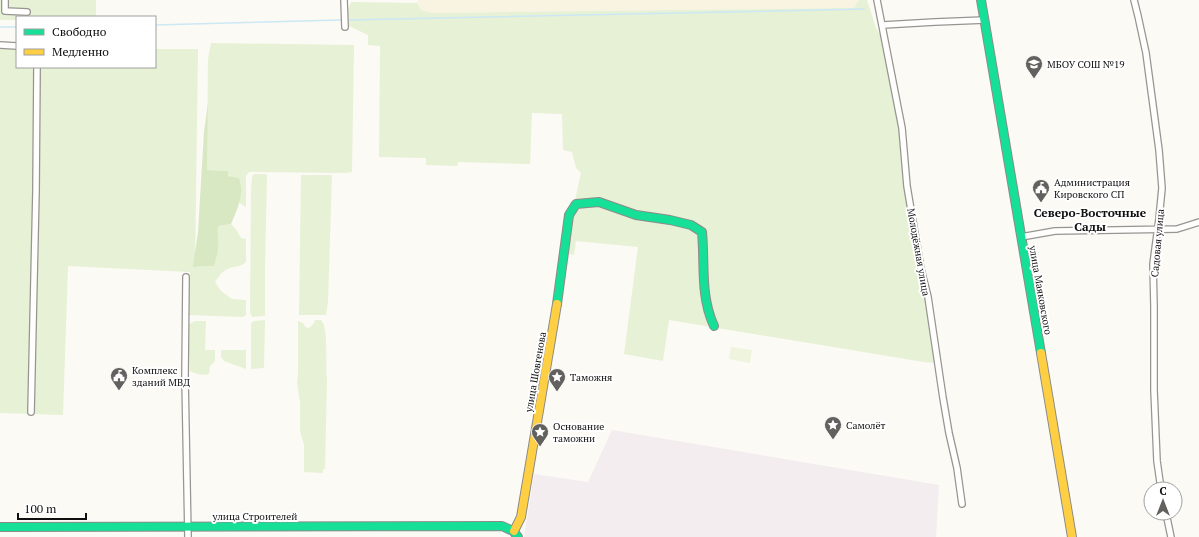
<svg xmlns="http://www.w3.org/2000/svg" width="1199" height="537" font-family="'PT Serif',serif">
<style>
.industrial{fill:#f3edf0}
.farmland{fill:#f8f4e1}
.green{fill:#e6f1d5}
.forest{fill:#d7e8c2}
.pitch{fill:#eff4de}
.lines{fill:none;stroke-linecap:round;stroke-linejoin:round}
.stream{stroke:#cce8f5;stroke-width:1.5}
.street-casing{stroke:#969592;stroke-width:8}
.fast-casing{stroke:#8c8b89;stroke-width:10}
.slow-casing{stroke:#8c8b89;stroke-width:10}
.street{stroke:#fffefd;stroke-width:5.5}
.fast{stroke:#16e098;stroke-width:8}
.slow{stroke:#ffcf43;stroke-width:8}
.labels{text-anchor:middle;stroke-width:4;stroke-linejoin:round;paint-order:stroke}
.poi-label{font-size:10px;fill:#0f0f0f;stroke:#fff;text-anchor:start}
.street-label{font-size:10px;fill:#0f0f0f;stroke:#fff}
.quarter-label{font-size:12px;font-weight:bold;fill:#0f0f0f;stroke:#fff}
</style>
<rect width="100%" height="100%" fill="#fcfaf4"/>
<!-- industrial -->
<path class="industrial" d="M 612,430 L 939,485 L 936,537 L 524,537 L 534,474 L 588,482 Z"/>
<!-- farmland -->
<path class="farmland" d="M 418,0 L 859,0 L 854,8 L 431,13 L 421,10 L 417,3 Z"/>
<!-- green -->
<path class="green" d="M 0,0 L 96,0 L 96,17 L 17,17 L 17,20 L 0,20 Z
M 859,0 L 867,0 L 876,28 L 881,37 L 900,135 L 911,233 L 925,297 L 935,363 L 924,362 L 669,320 L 663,361 L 624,354 L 638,247 L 576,241 L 574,255 L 567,254 L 575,200 L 581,173 L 576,168 L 572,152 L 563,150 L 562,114 L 532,113 L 530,164 L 458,162 L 457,166 L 426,165 L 426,158 L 379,157 L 380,46 L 368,45 L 368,35 L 347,25 L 347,13 L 351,2 L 417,3 L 421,10 L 431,13 L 854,8 Z
M 211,43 L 354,45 L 352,172 L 345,173 L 249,172 L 246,176 L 246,207 L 239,203 L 241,184 L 239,178 L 228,176 L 228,171 L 207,170 L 208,59 Z
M 0,48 L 17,48 L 17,67 L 155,67 L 155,49 L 198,49 L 195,267 L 214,266 L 218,242 L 217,234 L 218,226 L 231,224 L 235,228 L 241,238 L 246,239 L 246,262 C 241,267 236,266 230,268 C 223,270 219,276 215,282 L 221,291 L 232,299 L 246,300 L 246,315 L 243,317 L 188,315 L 190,272 L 68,266 L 63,415 L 0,413 Z
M 254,174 L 265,174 L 267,175 L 265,267 L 265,316 L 252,317 L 250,312 L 251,189 L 252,177 Z
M 301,175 L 332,175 L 328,302 L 326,315 L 299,315 Z
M 265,320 L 264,368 L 251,369 L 251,323 L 254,321 Z
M 315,320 L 321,320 C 329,327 325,366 327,379 L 325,469 L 323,469 L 323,473 L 304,472 L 304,445 L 300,431 L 300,403 L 297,382 L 298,374 L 298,321 L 303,323 L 305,327 L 309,328 L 314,323 Z
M 195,321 L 206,321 L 205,350 L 215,350 L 215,361 L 210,366 L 209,374 C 202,376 196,374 190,371 L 188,325 Z
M 221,350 L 246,350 L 246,369 L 224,361 L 221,357 Z"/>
<!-- forest -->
<path class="forest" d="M 208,103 L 207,170 L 228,171 L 228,176 L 239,178 C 245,193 237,210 231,224 L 218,226 C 217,232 218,236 218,242 C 219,250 216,258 214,266 L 193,267 L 198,232 L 204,132 Z"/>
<!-- pitch -->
<path class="pitch" d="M 731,347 L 752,350 L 750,363 L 729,359 Z"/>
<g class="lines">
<!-- stream -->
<path class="stream" d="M 349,20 L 864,9
M 155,25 L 341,20
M 0,27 L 17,27"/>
<defs>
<path id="street" d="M 5,0 L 5,11 L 27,12
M 344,0 L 345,27
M 877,0 L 902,128 L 907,186 L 921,269 L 928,297 L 943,398 L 949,433 L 957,468 L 962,504
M 1134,0 L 1138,16 L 1146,53 L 1159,150 L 1162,188 L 1159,219 L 1153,264 L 1154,306 L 1154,390 L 1157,461 L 1161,489
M 883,25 L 935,22 L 985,20
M 0,45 L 17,46
M 1021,237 L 1055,231 L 1177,229 L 1199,222
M 186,277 L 185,377 L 188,537
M 31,412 L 36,191 L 37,67
M 1166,513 L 1171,537"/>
<path id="fast" d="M 981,0 L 1041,353
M 557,304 L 569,215 L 576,204 L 599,202 L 636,215 L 670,220 L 691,225 L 702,232 C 705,264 700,296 714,326
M 0,527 L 502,526 L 513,531 L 518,537"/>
<path id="slow" d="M 1041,353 L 1072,537
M 514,531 L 521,517 L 557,304"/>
</defs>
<!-- street casing -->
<use href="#street" class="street-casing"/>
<!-- fast casing -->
<use href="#fast" class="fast-casing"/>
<!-- slow casing -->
<use href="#slow" class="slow-casing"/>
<!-- street -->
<use href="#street" class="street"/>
<!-- fast -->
<use href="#fast" class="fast"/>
<!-- slow -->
<use href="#slow" class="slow"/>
</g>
<!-- icons -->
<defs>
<symbol id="school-pin" viewBox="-11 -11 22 30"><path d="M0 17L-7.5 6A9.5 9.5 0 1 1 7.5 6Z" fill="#62615f" stroke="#fff"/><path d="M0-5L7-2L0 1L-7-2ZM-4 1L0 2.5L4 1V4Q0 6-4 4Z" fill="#fff"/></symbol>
<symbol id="civic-pin" viewBox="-11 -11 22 30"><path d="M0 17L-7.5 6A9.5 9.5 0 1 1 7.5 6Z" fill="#62615f" stroke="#fff"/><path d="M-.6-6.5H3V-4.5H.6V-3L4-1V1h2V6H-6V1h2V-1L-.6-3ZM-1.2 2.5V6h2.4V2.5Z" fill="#fff"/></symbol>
<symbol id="sight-pin" viewBox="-11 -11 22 30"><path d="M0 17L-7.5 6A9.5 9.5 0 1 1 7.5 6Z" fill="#62615f" stroke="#fff"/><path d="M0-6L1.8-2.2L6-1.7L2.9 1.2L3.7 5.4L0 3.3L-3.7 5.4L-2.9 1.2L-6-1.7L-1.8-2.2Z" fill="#fff"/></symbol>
</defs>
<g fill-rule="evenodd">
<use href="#school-pin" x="1024" y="54" width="20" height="27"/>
<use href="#civic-pin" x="1031" y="178" width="20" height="27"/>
<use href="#civic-pin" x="109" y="366" width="20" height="27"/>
<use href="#sight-pin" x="547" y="367" width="20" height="27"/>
<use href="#sight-pin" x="823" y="415" width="20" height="27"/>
<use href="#sight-pin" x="530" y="422" width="20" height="27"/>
</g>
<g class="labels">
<!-- poi labels -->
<g class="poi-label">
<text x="1047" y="68">МБОУ СОШ №19</text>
<text x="1054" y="186">Администрация<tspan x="1054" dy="12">Кировского СП</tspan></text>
<text x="132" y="374">Комплекс<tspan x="132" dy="12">зданий МВД</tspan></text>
<text x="570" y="381">Таможня</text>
<text x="846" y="429">Самолёт</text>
<text x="553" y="430">Основание<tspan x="553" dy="12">таможни</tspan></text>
</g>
<!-- street labels -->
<g class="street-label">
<text transform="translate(1157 243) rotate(-85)" y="4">Садовая улица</text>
<text transform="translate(919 252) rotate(80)" y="4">Молодёжная улица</text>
<text transform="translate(1041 290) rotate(80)" y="4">улица Маяковского</text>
<text transform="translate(535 372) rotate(-80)" y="4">улица Шовгенова</text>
<text x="255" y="520">улица Строителей</text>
</g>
<!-- quarter labels -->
<g class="quarter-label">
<text x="1090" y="217">Северо-Восточные<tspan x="1090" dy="14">Сады</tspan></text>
</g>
</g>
<!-- legend -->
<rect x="16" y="16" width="140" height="52" fill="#ffffff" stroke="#9f9f9f"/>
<rect x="24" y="29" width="20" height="6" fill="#16e098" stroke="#9f9f9f"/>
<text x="52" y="36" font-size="12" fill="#0f0f0f">Свободно</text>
<rect x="24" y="49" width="20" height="6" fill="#ffcf43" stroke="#9f9f9f"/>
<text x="52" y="56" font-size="12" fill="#0f0f0f">Медленно</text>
<!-- north arrow -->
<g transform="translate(1163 501)"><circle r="19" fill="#ffffff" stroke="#9f9f9f"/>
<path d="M0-3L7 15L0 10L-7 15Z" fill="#62615f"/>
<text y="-6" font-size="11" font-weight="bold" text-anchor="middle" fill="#0f0f0f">С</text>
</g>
<!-- scale -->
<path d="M18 513v6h68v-6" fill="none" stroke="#0f0f0f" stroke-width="2"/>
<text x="24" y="513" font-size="12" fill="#0f0f0f" stroke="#ffffff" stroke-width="3" paint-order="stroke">100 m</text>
</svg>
